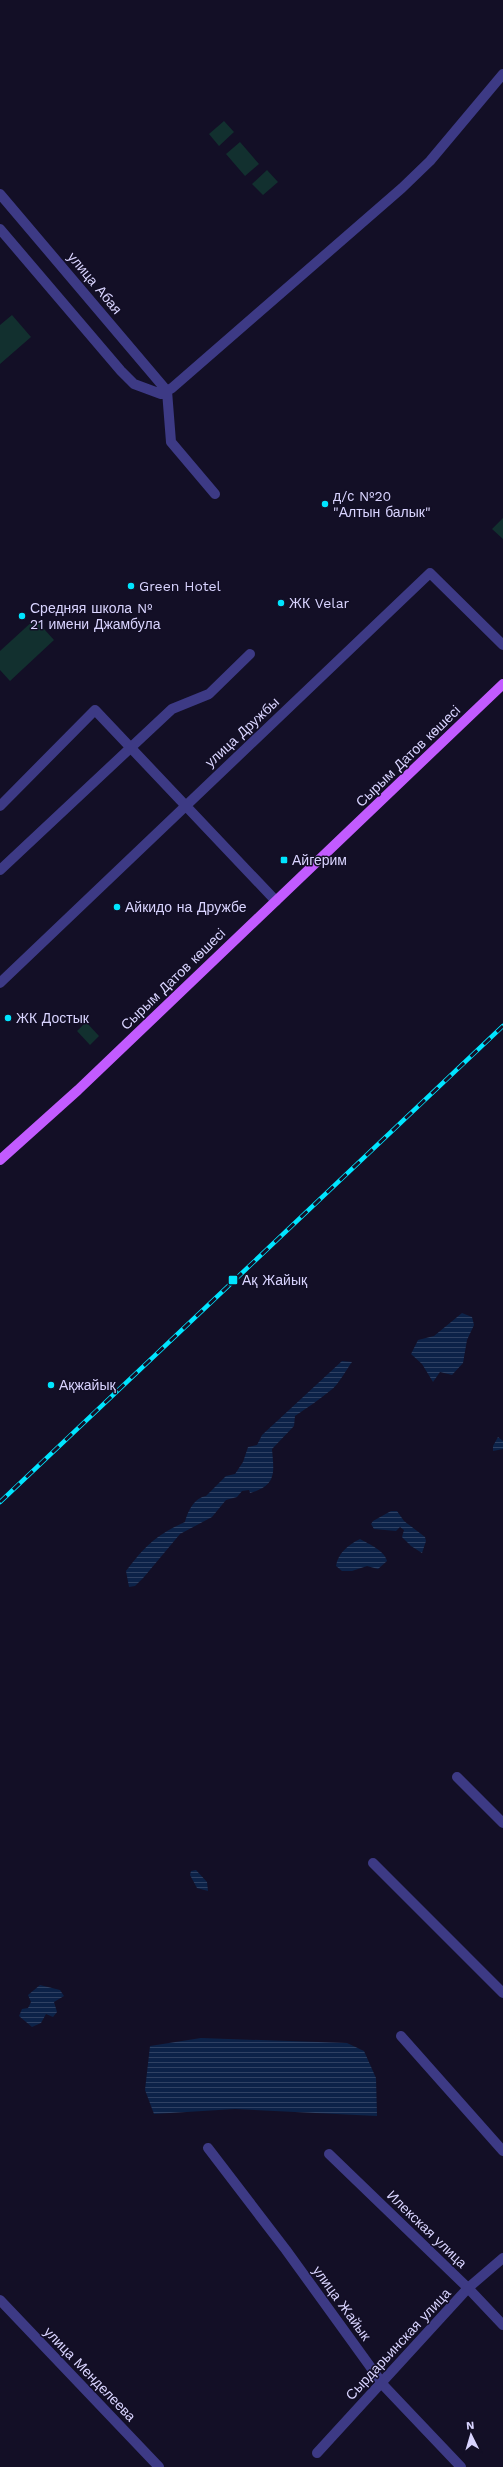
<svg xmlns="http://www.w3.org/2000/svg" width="503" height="2467" font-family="'Work Sans',sans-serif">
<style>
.park{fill:#12302f}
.water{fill:url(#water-rules)}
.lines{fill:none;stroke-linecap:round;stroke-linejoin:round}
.minor{stroke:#3d3a85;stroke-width:10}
.major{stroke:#c25bff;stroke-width:10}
.rail-casing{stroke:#00e5ff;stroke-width:4.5}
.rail{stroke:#130f26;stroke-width:3;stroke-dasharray:9;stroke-linecap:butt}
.poi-dot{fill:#00e5ff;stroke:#130f26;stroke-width:1.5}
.labels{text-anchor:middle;stroke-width:3;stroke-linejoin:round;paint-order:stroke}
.street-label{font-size:14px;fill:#d9d4ff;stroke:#130f26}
.poi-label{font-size:14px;fill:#d9d4ff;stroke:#130f26;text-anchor:start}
</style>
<defs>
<pattern id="water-rules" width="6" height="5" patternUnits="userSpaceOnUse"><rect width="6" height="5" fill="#0c2248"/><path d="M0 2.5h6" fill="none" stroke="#2f4163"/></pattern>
</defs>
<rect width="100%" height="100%" fill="#130f26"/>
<!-- park -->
<path class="park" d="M 224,121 L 234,132 L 219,146 L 209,134 Z
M 240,142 L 259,164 L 245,176 L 226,154 Z
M 267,170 L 278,182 L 263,195 L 252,184 Z
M 12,315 L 31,337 L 0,364 L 0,325 Z
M 503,518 L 503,539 L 492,529 Z
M 35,619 L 54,640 L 10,681 L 0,670 L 0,651 Z
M 86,1022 L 99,1036 L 90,1045 L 77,1031 Z"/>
<!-- water -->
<path class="water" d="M 462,1313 L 472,1317 L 474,1325 L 467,1340 L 463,1363 L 452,1375 L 440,1372 L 433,1382 L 422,1364 L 411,1354 L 418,1340 L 434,1336 Z
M 342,1361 L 352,1362 C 346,1370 339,1384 331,1390 C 320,1399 307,1408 295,1416 L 294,1426 L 272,1449 C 274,1473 277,1485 250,1493 L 249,1490 L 242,1491 L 237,1497 L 226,1500 L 212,1517 L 180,1534 L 144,1577 L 135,1586 L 129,1587 L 126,1571 C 145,1546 156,1535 185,1522 C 188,1511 194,1498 206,1496 L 226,1476 L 235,1474 L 243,1462 L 248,1447 L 257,1445 L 262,1435 Z
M 498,1437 L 503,1441 L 503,1449 L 493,1451 L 493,1446 Z
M 391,1511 L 397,1511 L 404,1521 L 425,1537 L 426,1541 L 422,1553 L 411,1546 L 402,1537 L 404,1530 L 400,1527 L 396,1531 L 374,1529 L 371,1524 L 373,1521 Z
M 360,1539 C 369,1544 385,1551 387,1561 L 378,1569 L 367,1566 L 352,1571 L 342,1571 L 336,1566 C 338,1553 348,1545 360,1539 Z
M 196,1870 L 207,1882 L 208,1891 L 197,1888 L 190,1875 L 191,1871 Z
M 40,1985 L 60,1990 L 64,1996 L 54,2002 L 57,2012 L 53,2017 L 46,2014 L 41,2023 L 32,2027 L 19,2016 L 22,2009 L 28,2008 L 31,2002 L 28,1995 Z
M 201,2038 L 347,2043 L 364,2051 L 376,2078 L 377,2116 L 235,2109 L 154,2114 L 145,2090 L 150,2046 Z"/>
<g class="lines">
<!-- minor -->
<path class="minor" d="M 0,194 L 167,391 L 171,442 L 215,494
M 0,229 L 121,371 L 134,384 L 161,394 L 172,388 L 402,188 L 430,161 L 503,74
M 0,806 L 95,710 L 276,901
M 0,870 L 172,709 L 209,694 L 250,654
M 0,983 L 430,573 L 503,645
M 457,1777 L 503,1823
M 373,1863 L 503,1993
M 401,2036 L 503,2151
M 208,2148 L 286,2250 L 385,2387 L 461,2467
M 329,2154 L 468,2288 L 503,2325
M 0,2300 L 159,2467
M 317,2453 L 468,2288 L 503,2258"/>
<!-- major -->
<path class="major" d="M 0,1160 L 78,1090 L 503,684"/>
<defs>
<path id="rail" d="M 0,1502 L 503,1026"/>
</defs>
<!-- rail casing -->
<use href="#rail" class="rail-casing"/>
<!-- rail -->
<use href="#rail" class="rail"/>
</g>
<!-- markers -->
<g class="poi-dot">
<circle cx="325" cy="504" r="4"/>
<circle cx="131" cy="586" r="4"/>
<circle cx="281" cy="603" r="4"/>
<circle cx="22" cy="616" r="4"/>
<rect x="280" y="856" width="8" height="8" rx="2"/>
<circle cx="117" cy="907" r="4"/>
<circle cx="8" cy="1018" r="4"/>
<rect x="228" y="1275" width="10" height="10" rx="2"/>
<circle cx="51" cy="1385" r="4"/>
</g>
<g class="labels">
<!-- street labels -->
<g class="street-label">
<text transform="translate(95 283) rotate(50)" y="5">улица Абая</text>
<text transform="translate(242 732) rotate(-43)" y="5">улица Дружбы</text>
<text transform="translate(408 756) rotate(-44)" y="5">Сырым Датов көшесі</text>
<text transform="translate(173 979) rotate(-44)" y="5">Сырым Датов көшесі</text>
<text transform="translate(427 2229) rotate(44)" y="5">Илекская улица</text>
<text transform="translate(342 2303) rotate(54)" y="5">улица Жайык</text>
<text transform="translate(398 2344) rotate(-47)" y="5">Сырдарьинская улица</text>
<text transform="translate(90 2374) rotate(46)" y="5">улица Менделеева</text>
</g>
<!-- poi labels -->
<g class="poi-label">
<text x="333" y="501">д/с №20<tspan x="333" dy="16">"Алтын балык"</tspan></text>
<text x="139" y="591">Green Hotel</text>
<text x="289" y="608">ЖК Velar</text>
<text x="30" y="613">Средняя школа №<tspan x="30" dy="16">21 имени Джамбула</tspan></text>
<text x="292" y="865">Айгерим</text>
<text x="125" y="912">Айкидо на Дружбе</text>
<text x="16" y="1023">ЖК Достык</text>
<text x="242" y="1285">Ақ Жайық</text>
<text x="59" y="1390">Ақжайық</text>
</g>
</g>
<!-- north arrow -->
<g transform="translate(471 2435) rotate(355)" stroke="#130f26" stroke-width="3" paint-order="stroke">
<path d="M0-3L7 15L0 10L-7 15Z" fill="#d9d4ff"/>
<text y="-6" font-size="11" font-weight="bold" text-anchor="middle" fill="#d9d4ff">N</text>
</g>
</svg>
